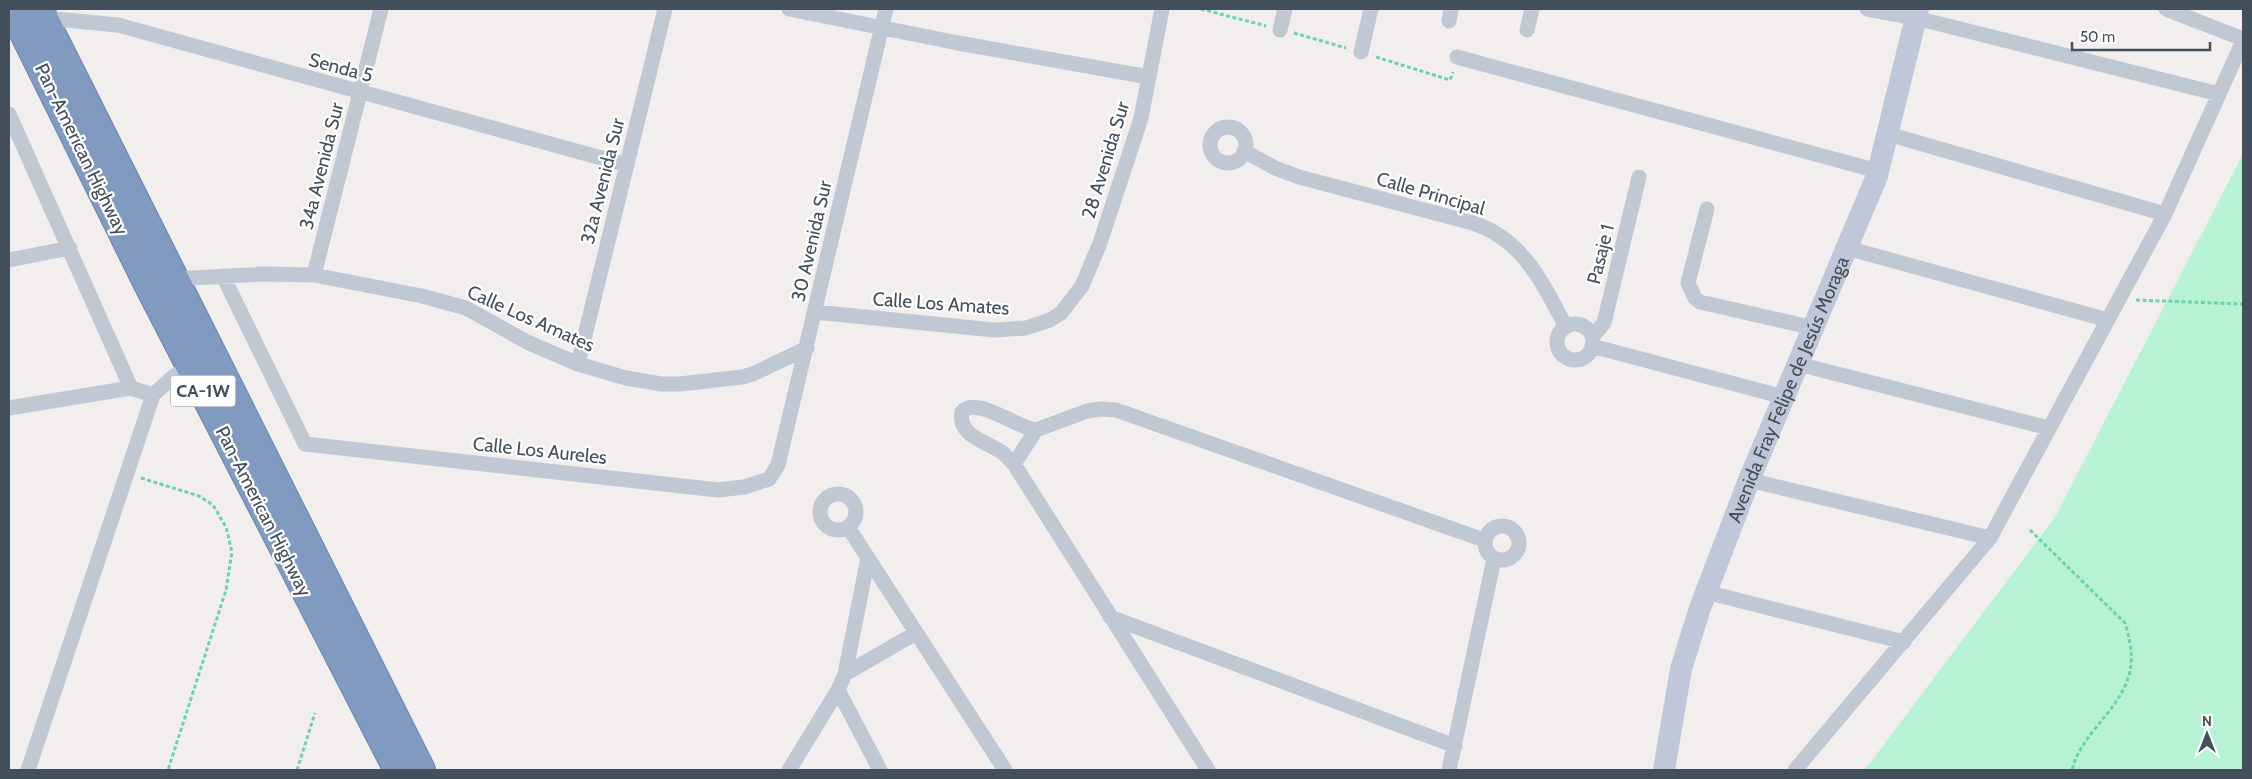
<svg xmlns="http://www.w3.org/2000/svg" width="2252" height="779" font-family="Cabin,sans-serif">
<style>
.green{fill:#b8f2d4}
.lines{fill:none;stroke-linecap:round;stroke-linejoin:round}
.highway-casing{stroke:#6d85ac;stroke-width:30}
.path{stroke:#6ed2aa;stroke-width:3;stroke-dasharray:4 2.5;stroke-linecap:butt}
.street{stroke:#c0c8d4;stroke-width:15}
.secondary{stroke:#bfc8d8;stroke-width:22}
.highway{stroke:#819ac0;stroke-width:28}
.labels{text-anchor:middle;stroke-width:4.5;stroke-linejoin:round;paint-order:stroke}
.shield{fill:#fff;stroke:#7c848d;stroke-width:1}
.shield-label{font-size:18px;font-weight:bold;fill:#444f5c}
.street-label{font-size:19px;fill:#444f5c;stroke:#fff}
</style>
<rect width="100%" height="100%" fill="#f1eeed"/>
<!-- green -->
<path class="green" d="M 2243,154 L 2243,770 L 1863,770 L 1870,763 L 2055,517 Z"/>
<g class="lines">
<defs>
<path id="highway" d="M 12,9 L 148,284 L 398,770
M 39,9 L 421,770"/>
</defs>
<!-- highway casing -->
<use href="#highway" class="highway-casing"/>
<!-- path -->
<path class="path" d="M 1201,9 L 1266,26
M 1294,33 L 1346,48
M 1376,57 L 1450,80 L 1453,72
M 2136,300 L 2243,304
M 141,478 L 199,496 L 213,505 L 226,527 L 232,552 L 226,590 L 168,770
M 2030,530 L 2125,623 C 2141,673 2125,692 2094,730 C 2084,743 2076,754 2072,770
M 297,770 L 315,713"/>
<!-- street -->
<path class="street" d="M 789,9 L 958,43 L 1149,77
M 1867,9 L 1916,18 L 2219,94
M 2166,9 L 2243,39
M 44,18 L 118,25 L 627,165
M 1449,21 L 1451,9
M 1280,30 L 1285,9
M 1527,30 L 1532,9
M 1361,52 L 1371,9
M 1457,57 L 1878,171
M 9,114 L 131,388 L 153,395
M1210 145a18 18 0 1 1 36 0a18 18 0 1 1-36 0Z
M 1888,134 L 2165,214
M 1244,151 L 1275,168 L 1299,177 L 1473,223 C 1523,239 1543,284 1566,327
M 1707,209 L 1688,283 L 1695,298 L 1700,302 L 1814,328
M 1847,248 L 2108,320
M 9,260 L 70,248
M 314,275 L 381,9
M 223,276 L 305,444 L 718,490 L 744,487 L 769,479 L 778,465 L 886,9
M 173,279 L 263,274 L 314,275 L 422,296 L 466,308 L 527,342 L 578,364 L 626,378 L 661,384 L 680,384 L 742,377 L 753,374 L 807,348
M 815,312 L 994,330 L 1026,328 L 1050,320 L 1061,313 L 1082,286 L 1100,243 L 1141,118 L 1162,9
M1557 342a18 18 0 1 1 36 0a18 18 0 1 1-36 0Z
M 1592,337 L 1604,323 L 1639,177
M 1592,346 L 1784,397
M 578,364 L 665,9
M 1798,364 L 2049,428
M 9,408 L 131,388
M 1014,464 C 1011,461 1007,457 1003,453 C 988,442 957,436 962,412 C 976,395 1017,428 1036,430
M 1749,480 L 1990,538
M820 512a18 18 0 1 1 36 0a18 18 0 1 1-36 0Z
M1485 543a17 17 0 1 1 34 0a17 17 0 1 1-34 0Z
M 848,527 L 1005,770
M 1706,592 L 1904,642
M 1110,617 L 1455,746
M 845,674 L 916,633
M 838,690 L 880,770
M 28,770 L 153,395 L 174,376 L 190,366
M 789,770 L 838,690 L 845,674 L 868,558
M 1208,770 L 1014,464 L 1036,430 L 1087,411 L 1101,409 L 1116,410 L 1484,540
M 1449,770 L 1494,559
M 1795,770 L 1990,538 L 2165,214 L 2243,41"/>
<!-- secondary -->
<path class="secondary" id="s1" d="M 1664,770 L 1681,669 L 1700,608 L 1749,480 L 1877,176 L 1918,9"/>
<!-- highway -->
<use href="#highway" class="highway"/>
</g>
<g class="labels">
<!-- shield labels -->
<rect class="shield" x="170.5" y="375.5" width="65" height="31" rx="4"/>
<g class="shield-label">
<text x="203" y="397">CA-1W</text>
</g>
<!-- street labels -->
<g class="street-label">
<text transform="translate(341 67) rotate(15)" y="7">Senda 5</text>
<text transform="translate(82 149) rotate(64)" y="7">Pan-American Highway</text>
<text transform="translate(1105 160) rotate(-73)" y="7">28 Avenida Sur</text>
<text transform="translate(321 166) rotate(-76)" y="7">34a Avenida Sur</text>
<text transform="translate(602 181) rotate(-76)" y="7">32a Avenida Sur</text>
<text transform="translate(1431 193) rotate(16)" y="7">Calle Principal</text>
<text transform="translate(811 241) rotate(-77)" y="7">30 Avenida Sur</text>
<text transform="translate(1600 254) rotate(-76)" y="7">Pasaje 1</text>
<text transform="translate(941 303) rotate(4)" y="7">Calle Los Amates</text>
<text transform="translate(531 318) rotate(24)" y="7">Calle Los Amates</text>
<text dy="7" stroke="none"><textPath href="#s1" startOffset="402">Avenida Fray Felipe de Jesús Moraga</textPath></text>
<text transform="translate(540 450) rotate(6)" y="7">Calle Los Aureles</text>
<text transform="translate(264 511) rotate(63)" y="7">Pan-American Highway</text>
</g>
</g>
<!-- border -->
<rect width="2252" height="779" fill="none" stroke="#444f5c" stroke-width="20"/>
<!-- north arrow -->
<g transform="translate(2207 734)" stroke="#ffffff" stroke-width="4" paint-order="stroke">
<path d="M0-4L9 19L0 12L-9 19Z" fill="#444f5c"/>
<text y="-8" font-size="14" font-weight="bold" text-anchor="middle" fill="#444f5c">N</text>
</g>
<!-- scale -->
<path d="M2072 42v8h138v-8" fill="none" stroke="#444f5c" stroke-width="2.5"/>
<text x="2080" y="42" font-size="15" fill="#444f5c" stroke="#ffffff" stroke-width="4" paint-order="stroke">50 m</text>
</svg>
